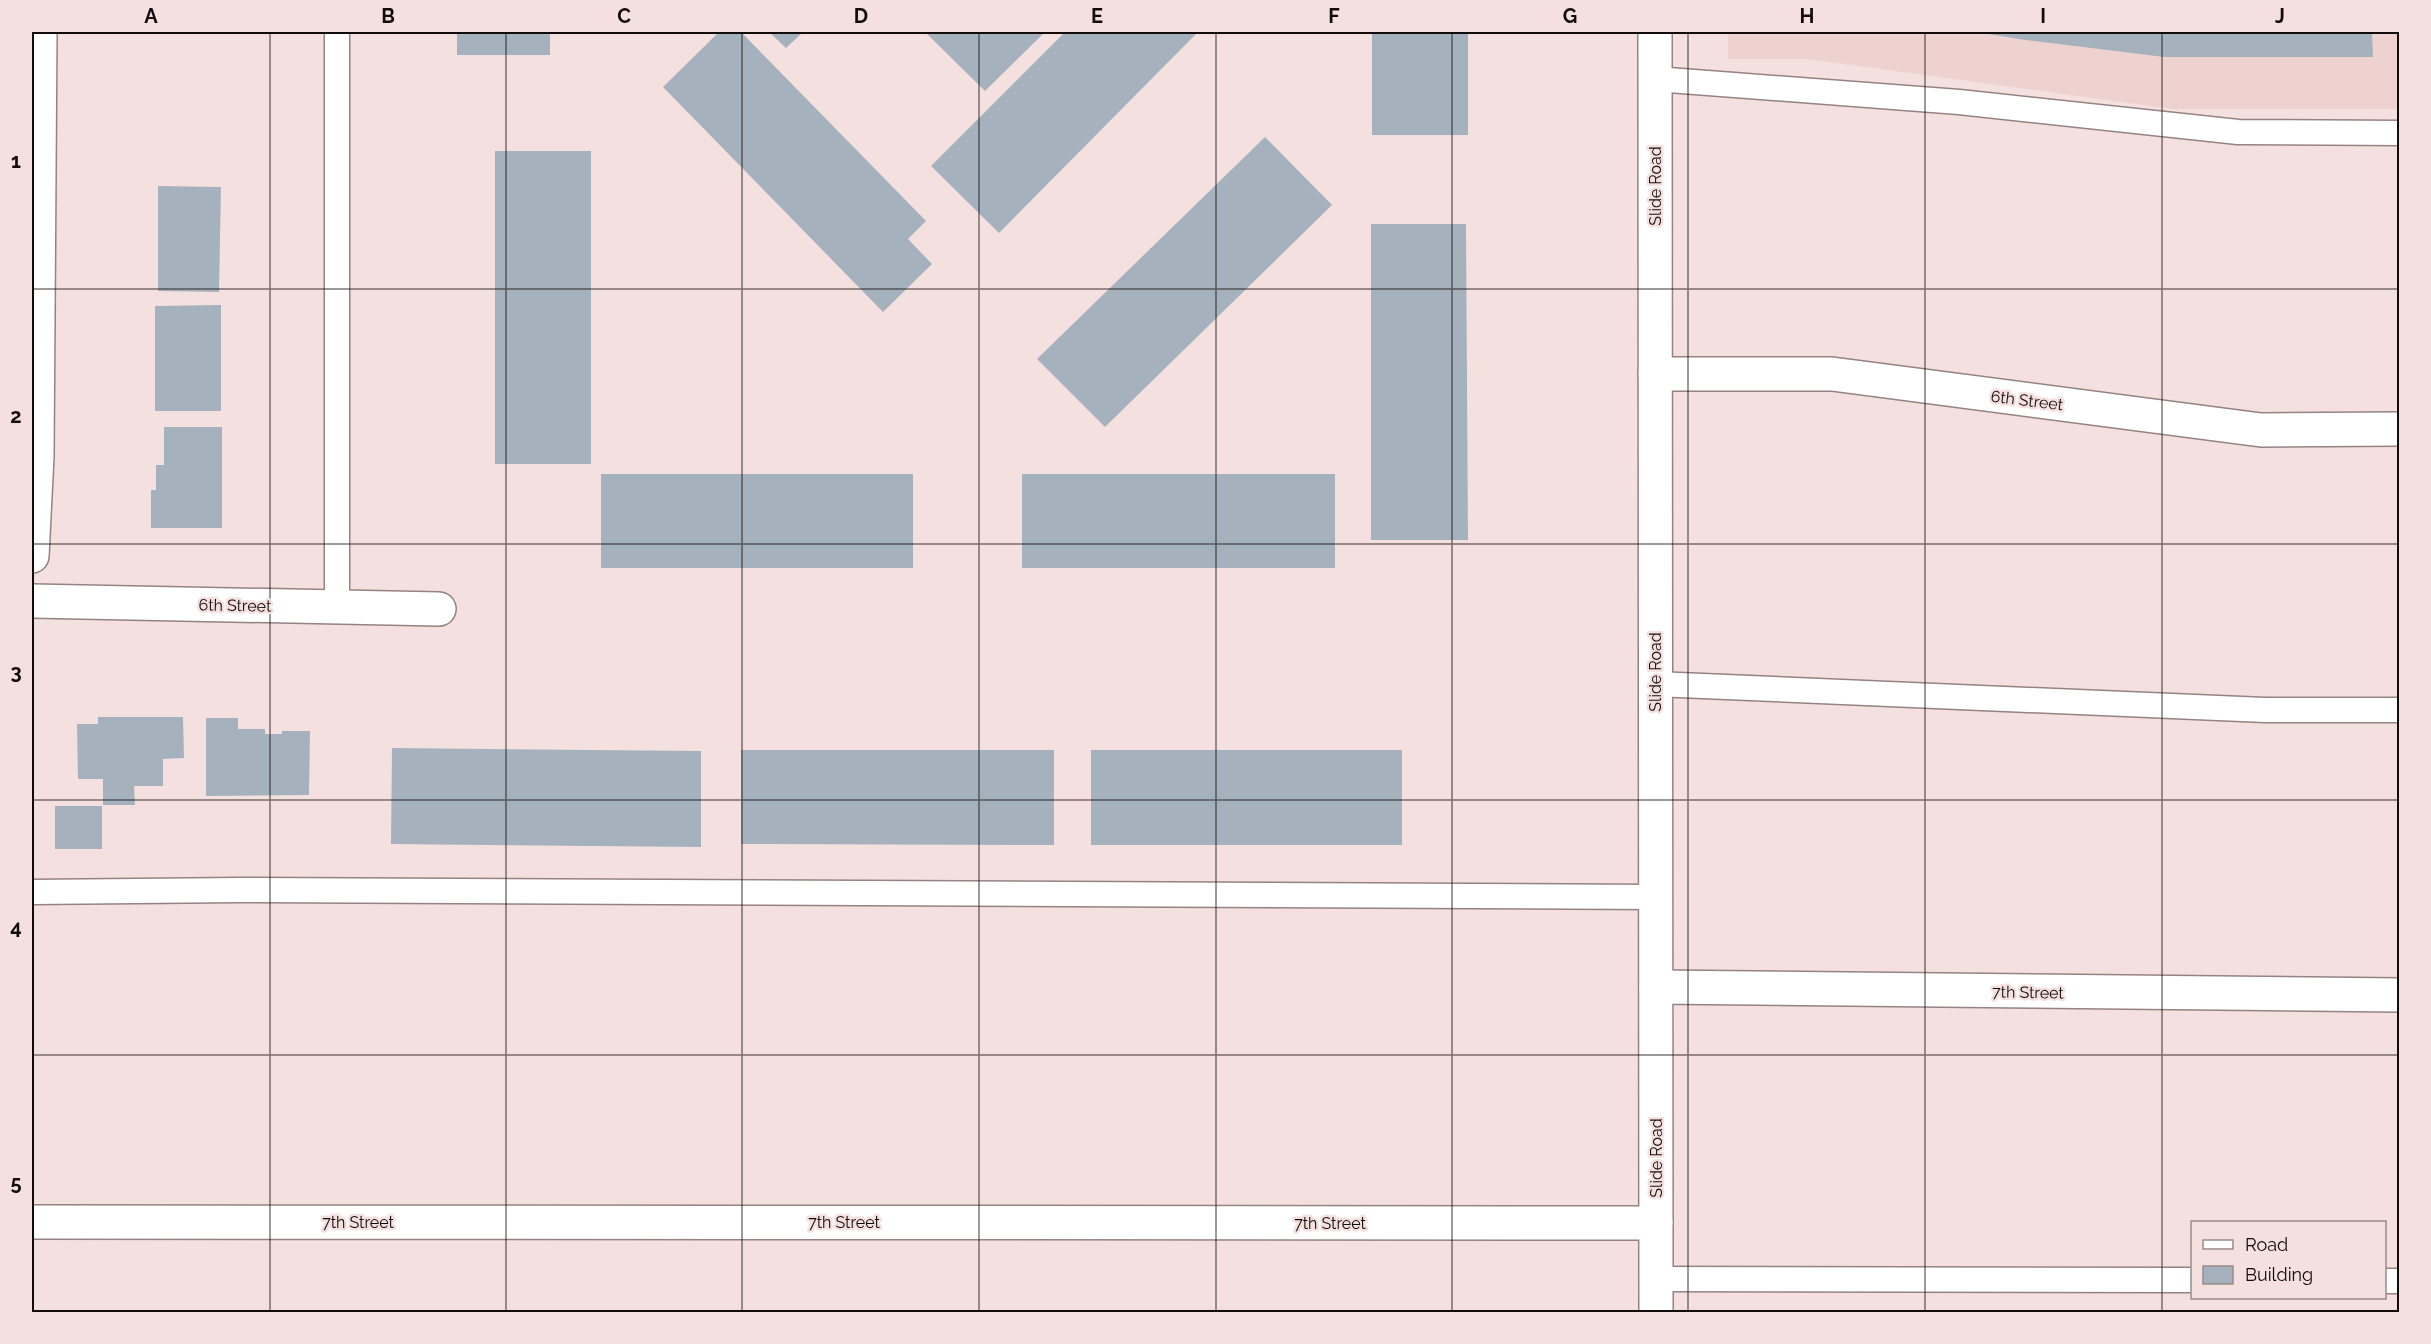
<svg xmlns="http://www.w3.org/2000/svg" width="2431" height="1344" font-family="Raleway,sans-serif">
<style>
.built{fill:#eed2cf}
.building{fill:#a5b2bd}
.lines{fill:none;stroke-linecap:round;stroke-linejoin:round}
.service-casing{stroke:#948381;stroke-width:27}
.minor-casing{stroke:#948381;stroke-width:36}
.secondary-casing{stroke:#948381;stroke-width:36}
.service{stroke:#fff;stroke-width:24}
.minor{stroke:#fff;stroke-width:33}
.secondary{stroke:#fff;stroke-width:33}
.grid{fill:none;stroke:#110b0a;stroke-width:1.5;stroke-opacity:0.55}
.labels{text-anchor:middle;stroke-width:5;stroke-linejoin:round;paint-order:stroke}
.street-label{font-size:16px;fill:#110b0a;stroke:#f4e1df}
.neatline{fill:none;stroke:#110b0a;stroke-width:2}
.grid-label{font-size:20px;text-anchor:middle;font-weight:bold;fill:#110b0a}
</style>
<rect width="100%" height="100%" fill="#f4e1df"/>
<!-- built -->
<path class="built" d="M 1728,32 L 2399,32 L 2399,109 L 2172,109 L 1807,59 L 1728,59 Z"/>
<!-- building -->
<path class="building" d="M 457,32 L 550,32 L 550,55 L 457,55 Z
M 719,32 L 741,32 L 926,221 L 908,239 L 932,264 L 883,312 L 663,87 Z
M 769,32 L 803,32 L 786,48 Z
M 925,32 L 1045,32 L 985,91 Z
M 1065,32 L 1198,32 L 999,233 L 931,166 Z
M 1372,32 L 1468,32 L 1468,135 L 1372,135 Z
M 1976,32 L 2372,32 L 2373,57 L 2164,57 L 2025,40 Z
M 1265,137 L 1332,205 L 1105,427 L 1037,359 Z
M 495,151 L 591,151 L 591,464 L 495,464 Z
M 158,186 L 221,187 L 219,292 L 158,291 Z
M 1371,224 L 1466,224 L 1468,540 L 1371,540 Z
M 221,305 L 221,411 L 155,411 L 155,306 Z
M 164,427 L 222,427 L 222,528 L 151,528 L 151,490 L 156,490 L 156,465 L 164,465 Z
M 601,474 L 913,474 L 913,568 L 601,568 Z
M 1022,474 L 1335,474 L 1335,568 L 1022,568 Z
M 98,717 L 183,717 L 184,758 L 163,759 L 163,786 L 134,786 L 135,805 L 103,805 L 103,779 L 78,779 L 77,724 L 98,724 Z
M 206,718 L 238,718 L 238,729 L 265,729 L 265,734 L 282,734 L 282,731 L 310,731 L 309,795 L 206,796 Z
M 392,748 L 701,751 L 701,847 L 391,844 Z
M 741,750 L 1054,750 L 1054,845 L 741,844 Z
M 1091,750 L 1402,750 L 1402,845 L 1091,845 Z
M 55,806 L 102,806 L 102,849 L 55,849 Z"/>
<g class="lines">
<defs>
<path id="service" d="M 337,32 L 337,607
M 1655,79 L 1959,102 L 2238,132 L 2400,133
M 1655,684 L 2265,710 L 2400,710
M 32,892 L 240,890 L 1655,897
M 1656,1279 L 2192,1280
M 2384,1281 L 2400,1281"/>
<path id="minor" d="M 1655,374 L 1832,374 L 2261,430 L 2400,429
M 32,556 L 37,456 L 40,32
M 32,601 L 439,609
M 1656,987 L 2400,995
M 32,1222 L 1656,1223"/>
<path id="secondary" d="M 1655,32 L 1656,1312"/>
</defs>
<!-- service casing -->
<use href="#service" class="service-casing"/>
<!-- minor casing -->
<use href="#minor" class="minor-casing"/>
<!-- secondary casing -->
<use href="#secondary" class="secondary-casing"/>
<!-- service -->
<use href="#service" class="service"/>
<!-- minor -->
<use href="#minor" class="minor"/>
<!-- secondary -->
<use href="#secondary" class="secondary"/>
</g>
<!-- grid -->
<path class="grid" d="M 270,32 L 270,1312M 506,32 L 506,1312M 742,32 L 742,1312M 979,32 L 979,1312M 1216,32 L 1216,1312M 1452,32 L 1452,1312M 1688,32 L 1688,1312M 1925,32 L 1925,1312M 2162,32 L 2162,1312M 32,289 L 2400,289M 32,544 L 2400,544M 32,800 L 2400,800M 32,1055 L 2400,1055"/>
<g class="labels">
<!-- street labels -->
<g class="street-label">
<text transform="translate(1655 186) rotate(-90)" y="6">Slide Road</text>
<text transform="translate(2027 400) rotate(7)" y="6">6th Street</text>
<text transform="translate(235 605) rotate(1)" y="6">6th Street</text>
<text transform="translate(1655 672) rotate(-90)" y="6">Slide Road</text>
<text transform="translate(2028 992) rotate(1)" y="6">7th Street</text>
<text transform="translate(1656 1158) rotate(-90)" y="6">Slide Road</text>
<text x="358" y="1228">7th Street</text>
<text x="844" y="1228">7th Street</text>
<text x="1330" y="1229">7th Street</text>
</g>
</g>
<!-- border -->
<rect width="2431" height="1344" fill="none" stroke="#f4e1df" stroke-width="66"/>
<!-- legend -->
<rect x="2191" y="1221" width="195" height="78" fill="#f4e1df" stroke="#998b8a" stroke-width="1.5"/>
<rect x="2203" y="1240" width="30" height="9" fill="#ffffff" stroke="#998b8a" stroke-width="1.5"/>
<text x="2245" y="1251" font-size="18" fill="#110b0a">Road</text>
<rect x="2203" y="1266" width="30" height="18" fill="#a5b2bd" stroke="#998b8a" stroke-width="1.5"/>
<text x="2245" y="1281" font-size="18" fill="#110b0a">Building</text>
<rect x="33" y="33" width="2365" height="1278" class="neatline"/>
<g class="grid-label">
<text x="151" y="23">A</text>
<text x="388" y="23">B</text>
<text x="624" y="23">C</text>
<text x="861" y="23">D</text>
<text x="1097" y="23">E</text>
<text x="1334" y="23">F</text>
<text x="1570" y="23">G</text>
<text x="1807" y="23">H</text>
<text x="2043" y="23">I</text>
<text x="2280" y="23">J</text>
<text x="16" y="168">1</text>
<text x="16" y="423">2</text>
<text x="16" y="679">3</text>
<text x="16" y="934">4</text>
<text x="16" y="1190">5</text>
</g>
</svg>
